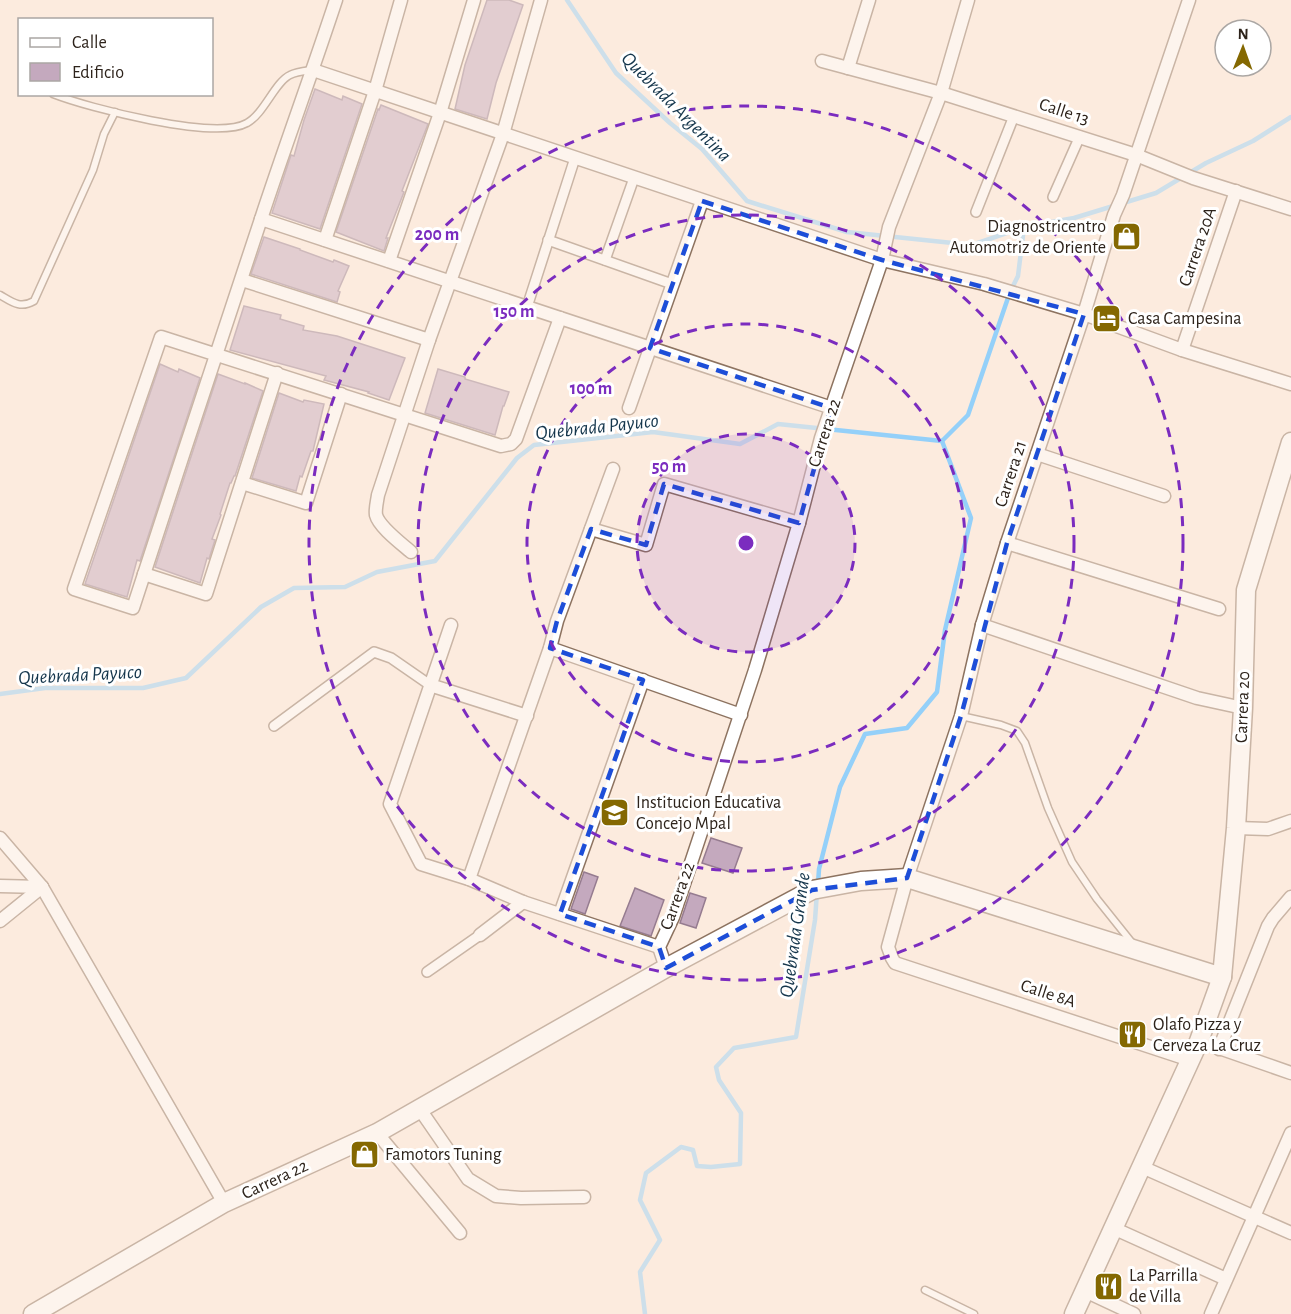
<svg xmlns="http://www.w3.org/2000/svg" width="1291" height="1314" viewBox="0 0 1291 1314" font-family="'Alegreya Sans',sans-serif">
  <rect width="100%" height="100%" fill="#fcebde"/>
  <g fill="none" stroke-linecap="round" stroke-linejoin="round">
    <g stroke="#94d0f9" stroke-width="4.5">
      <polyline points="567,0 616,73 670,123 702,149 747,201 847,232 972,245 1024,227 1074,218 1156,193 1206,163 1253,141 1291,117"/>
      <polyline points="942,441 968,415 1010,292 1018,276 1024,227"/>
      <polyline points="0,694 45,688 143,688 186,678 261,607 294,588 345,587 377,572 435,561 517,458 534,445 653,432 740,444 778,424 942,441"/>
      <polyline points="818,884 819,869 840,787 865,734 907,728 937,692 945,630 971,518 942,441"/>
      <polyline points="645,1314 640,1272 660,1240 640,1200 646,1173 681,1147 693,1150 697,1166 711,1167 740,1164 741,1113 719,1080 716,1067 734,1048 796,1037 815,920 817,892"/>
    </g>
  </g>
  <g fill="#c4a9be" stroke="#967c90" stroke-width="1.5">
    <polygon points="487,0 509,0 523,5 496,83 487,119 455,109 465,65"/>
    <polygon points="315,89 342,100 343,96 362,104 320,229 272,213 291,155 294,156 304,120"/>
    <polygon points="381,105 428,124 402,191 404,192 386,238 388,238 384,251 336,232 378,109 379,110"/>
    <polygon points="264,237 300,249 300,250 333,262 334,260 349,266 338,291 340,292 337,302 251,274"/>
    <polygon points="244,306 281,315 280,319 304,326 303,330 337,336 405,358 389,400 368,393 369,392 324,380 326,376 230,350"/>
    <polygon points="160,364 178,372 179,369 200,378 140,561 137,560 127,597 85,584"/>
    <polygon points="438,369 465,377 465,379 509,392 504,406 503,406 495,435 425,413"/>
    <polygon points="218,374 245,384 245,383 263,391 235,476 234,476 231,483 230,483 220,514 221,515 212,539 215,540 209,559 207,558 200,583 155,567"/>
    <polygon points="279,393 303,402 304,400 324,404 313,451 311,451 302,477 300,476 296,491 252,478"/>
    <polygon points="711,838 742,848 733,873 702,863"/>
    <polygon points="584,872 598,877 585,914 571,909"/>
    <polygon points="635,888 664,900 651,936 620,926"/>
    <polygon points="690,893 706,898 696,928 680,923"/>
  </g>
  <g fill="none" stroke-linecap="round" stroke-linejoin="round">
    <defs>
      <g id="service">
        <path d="M 53,94 C 89,108 215,141 247,123 C 264,114 275,82 290,75 C 296,72 305,71 312,70"/>
        <path d="M 0,295 C 12,302 20,309 34,301 L 93,170 L 104,134 L 115,112"/>
        <polyline points="961,716 1001,725 1017,731 1025,743 1048,808 1072,862 1097,899 1133,944"/>
        <polyline points="925,1290 974,1314"/>
      </g>
      <g id="pedestrian">
        <polyline points="1053,197 1080,136"/>
        <polyline points="976,212 1014,116"/>
        <polyline points="548,240 672,284"/>
        <polyline points="605,260 634,178"/>
        <polyline points="527,307 575,158"/>
        <polyline points="274,726 374,652 391,658 430,685"/>
        <polyline points="427,972 480,935"/>
      </g>
      <g id="minor">
        <path d="M 336,0 C 312,73 285,146 261,219 C 218,349 175,478 133,608 L 74,589 L 161,337 L 501,446 L 511,444 L 516,439 L 560,318"/>
        <polyline points="1189,0 1123,195 1114,215 1084,314 1007,543 982,625 961,716 907,878 888,947 892,958 895,963 1190,1060"/>
        <polyline points="822,61 941,93 1136,155 1193,178 1291,209"/>
        <polyline points="848,68 869,0"/>
        <polyline points="313,70 882,260 984,284 1084,314 1182,350 1291,384"/>
        <polyline points="261,219 832,408"/>
        <polyline points="325,240 375,91 401,0"/>
        <polyline points="389,261 440,113 474,0"/>
        <polyline points="242,280 429,340"/>
        <polyline points="1182,350 1236,191"/>
        <polyline points="629,408 702,201"/>
        <polyline points="1037,454 1164,496"/>
        <polyline points="242,483 306,503 341,394"/>
        <polyline points="591,529 646,545 664,484 799,523"/>
        <polyline points="1007,543 1219,609"/>
        <path d="M 411,552 C 402,544 379,527 376,515 C 375,509 377,502 378,495 L 429,340 L 503,134 L 541,0"/>
        <polyline points="144,574 206,594 277,373"/>
        <polyline points="451,625 390,804 421,864 469,879 523,902 659,947"/>
        <polyline points="982,625 1197,698 1243,708"/>
        <polyline points="550,648 741,715"/>
        <polyline points="430,685 527,716"/>
        <polyline points="1236,828 1268,829 1291,821"/>
        <polyline points="0,838 42,887 224,1203"/>
        <polyline points="469,879 550,648 557,621 613,469"/>
        <polyline points="0,886 42,887"/>
        <polyline points="560,914 643,680"/>
        <polyline points="0,921 42,887"/>
        <polyline points="480,935 523,902"/>
        <polyline points="666,968 659,947 673,917 755,670 799,523 821,438 882,260 889,227 941,93 968,0"/>
        <polyline points="1199,1041 1291,1073"/>
        <polyline points="1219,1049 1268,926 1273,918 1291,897"/>
        <polyline points="419,1108 468,1179 496,1196 521,1198 584,1197"/>
        <polyline points="377,1133 460,1233"/>
        <polyline points="1142,1167 1291,1233"/>
        <polyline points="1113,1228 1226,1279"/>
        <polyline points="1085,1291 1134,1314"/>
        <polyline points="1211,1314 1291,1133"/>
      </g>
      <g id="secondary">
        <polyline points="33,1314 224,1203 377,1133 666,968 812,890 861,881 907,878 1222,977"/>
        <polyline points="1074,1314 1199,1041 1222,977 1236,828 1243,708 1246,590 1291,442"/>
      </g>
    </defs>
    <use href="#service" stroke="#8d7360" stroke-width="9"/>
    <use href="#pedestrian" stroke="#8d7360" stroke-width="12"/>
    <use href="#minor" stroke="#8d7360" stroke-width="15"/>
    <use href="#secondary" stroke="#8d7360" stroke-width="21"/>
    <use href="#service" stroke="#fff" stroke-width="6"/>
    <use href="#pedestrian" stroke="#fff" stroke-width="9"/>
    <use href="#minor" stroke="#fff" stroke-width="12"/>
    <use href="#secondary" stroke="#fff" stroke-width="18"/>
  </g>
  <path d="M0 0H1291V1314H0ZM 702,201 L 882,260 L 1084,314 L 1007,543 L 961,716 L 907,878 L 812,890 L 666,968 L 659,947 L 560,914 L 643,680 L 550,648 L 557,621 L 591,529 L 646,545 L 664,484 L 799,523 L 831,408 L 650,348 Z" fill="#fcebde" fill-opacity=".55" fill-rule="evenodd"/>
  <path fill="none" stroke="#1d4ed8" stroke-width="4.5" stroke-dasharray="12 8" stroke-linejoin="round" d="M 702,201 L 882,260 L 1084,314 L 1007,543 L 961,716 L 907,878 L 812,890 L 666,968 L 659,947 L 560,914 L 643,680 L 550,648 L 557,621 L 591,529 L 646,545 L 664,484 L 799,523 L 831,408 L 650,348 Z"/>
  <circle cx="746" cy="543" r="109" fill="#7b2cbf" fill-opacity=".12"/>
  <g fill="none" stroke="#7b2cbf" stroke-width="3" stroke-dasharray="10 8">
    <circle cx="746" cy="543" r="109"/>
    <circle cx="746" cy="543" r="219"/>
    <circle cx="746" cy="543" r="328"/>
    <circle cx="746" cy="543" r="437"/>
  </g>
  <defs>
    <symbol id="shop-square" viewBox="-11 -11 22 22"><rect x="-9" y="-9" width="18" height="18" rx="4" fill="#846801" stroke="#fff"/><path d="M-5-2.5h2.3a2.7 3.5 0 0 1 5.4 0H5L5.5 6h-11ZM-1.5-2.5h3a1.5 2.3 0 0 0-3 0Z" fill="#fff"/></symbol>
    <symbol id="hotel-square" viewBox="-11 -11 22 22"><rect x="-9" y="-9" width="18" height="18" rx="4" fill="#846801" stroke="#fff"/><path d="M-6-4.5h1.5V1H6V5H4.5V3h-9V5H-6ZM-4 0a1.8 1.8 0 1 1 3.6 0ZM.5 0V-2.5h3Q6-2.5 6 0Z" fill="#fff"/></symbol>
    <symbol id="school-square" viewBox="-11 -11 22 22"><rect x="-9" y="-9" width="18" height="18" rx="4" fill="#846801" stroke="#fff"/><path d="M0-5L7-2L0 1L-7-2ZM-4 1L0 2.5L4 1V4Q0 6-4 4Z" fill="#fff"/></symbol>
    <symbol id="restaurant-square" viewBox="-11 -11 22 22"><rect x="-9" y="-9" width="18" height="18" rx="4" fill="#846801" stroke="#fff"/><path d="M-5-6h1v4h1v-4h1v4h1v-4h1v5L-1.5 .5V6h-2V.5L-5-1ZM5-6V6H3V1.5H1.5Q1.5-4 5-6Z" fill="#fff"/></symbol>
  </defs>
  <g fill-rule="evenodd">
    <use href="#shop-square" x="1110" y="220" width="33" height="33"/>
    <use href="#hotel-square" x="1090" y="302" width="33" height="33"/>
    <use href="#school-square" x="598" y="796" width="33" height="33"/>
    <use href="#restaurant-square" x="1116" y="1018" width="33" height="33"/>
    <use href="#shop-square" x="348" y="1138" width="33" height="33"/>
    <use href="#restaurant-square" x="1092" y="1270" width="33" height="33"/>
  </g>
  <g text-anchor="middle" dominant-baseline="central" stroke-width="6" stroke-linejoin="round" paint-order="stroke">
    <g font-size="18" fill="#2d231b" stroke="#fff">
      <text transform="translate(1064 112) rotate(18)">Calle 13</text>
      <text transform="translate(1198 247) rotate(-71)">Carrera 20A</text>
      <text transform="translate(825 433) rotate(-72)">Carrera 22</text>
      <text transform="translate(1011 474) rotate(-72)">Carrera 21</text>
      <text transform="translate(1243 707) rotate(-88)">Carrera 20</text>
      <text transform="translate(678 896) rotate(-70)">Carrera 22</text>
      <text transform="translate(1048 994) rotate(18)">Calle 8A</text>
      <text transform="translate(275 1180) rotate(-25)">Carrera 22</text>
    </g>
    <g font-size="18" fill="#2d231b" stroke="#fff" text-anchor="start">
      <text x="1106" y="227" text-anchor="end">Diagnostricentro<tspan x="1106" dy="21">Automotriz de Oriente</tspan></text>
      <text x="1128" y="319">Casa Campesina</text>
      <text x="636" y="803">Institucion Educativa<tspan x="636" dy="21">Concejo Mpal</tspan></text>
      <text x="1153" y="1025">Olafo Pizza y<tspan x="1153" dy="21">Cerveza La Cruz</tspan></text>
      <text x="385" y="1155">Famotors Tuning</text>
      <text x="1129" y="1276">La Parrilla<tspan x="1129" dy="21">de Villa</tspan></text>
    </g>
    <g font-size="20" font-style="italic" fill="#15364c" stroke="#fff">
      <text transform="translate(676 107) rotate(45)">Quebrada Argentina</text>
      <text transform="translate(597 427) rotate(-6)">Quebrada Payuco</text>
      <text transform="translate(80 675) rotate(-3)">Quebrada Payuco</text>
      <text transform="translate(795 935) rotate(-82)">Quebrada Grande</text>
    </g>
  </g>
  <circle cx="746" cy="543" r="9" fill="#7b2cbf" stroke="#fff" stroke-width="3"/>
  <g font-size="18" text-anchor="middle" font-weight="bold" fill="#7b2cbf" stroke="#fff" stroke-width="6" stroke-linejoin="round" paint-order="stroke">
    <text x="437" y="240">200 m</text>
    <text x="514" y="317">150 m</text>
    <text x="591" y="394">100 m</text>
    <text x="669" y="472">50 m</text>
  </g>
  <rect x="18" y="18" width="195" height="78" fill="#ffffff" stroke="#aba7a4" stroke-width="1.5"/>
  <rect x="30" y="38" width="30" height="9" fill="#ffffff" stroke="#aba7a4" stroke-width="1.5"/>
  <text x="72" y="48" font-size="18" fill="#2d231b">Calle</text>
  <rect x="30" y="63" width="30" height="18" fill="#c4a9be" stroke="#aba7a4" stroke-width="1.5"/>
  <text x="72" y="78" font-size="18" fill="#2d231b">Edificio</text>
  <g transform="translate(1243 48) rotate(1)"><circle r="28" fill="#ffffff" stroke="#aba7a4" stroke-width="1.5"/>
  <path d="M0-4.5L10 22L0 15L-10 22Z" fill="#846801"/>
  <text y="-9" font-size="16" font-weight="bold" text-anchor="middle" fill="#2d231b">N</text>
  </g>
</svg>
